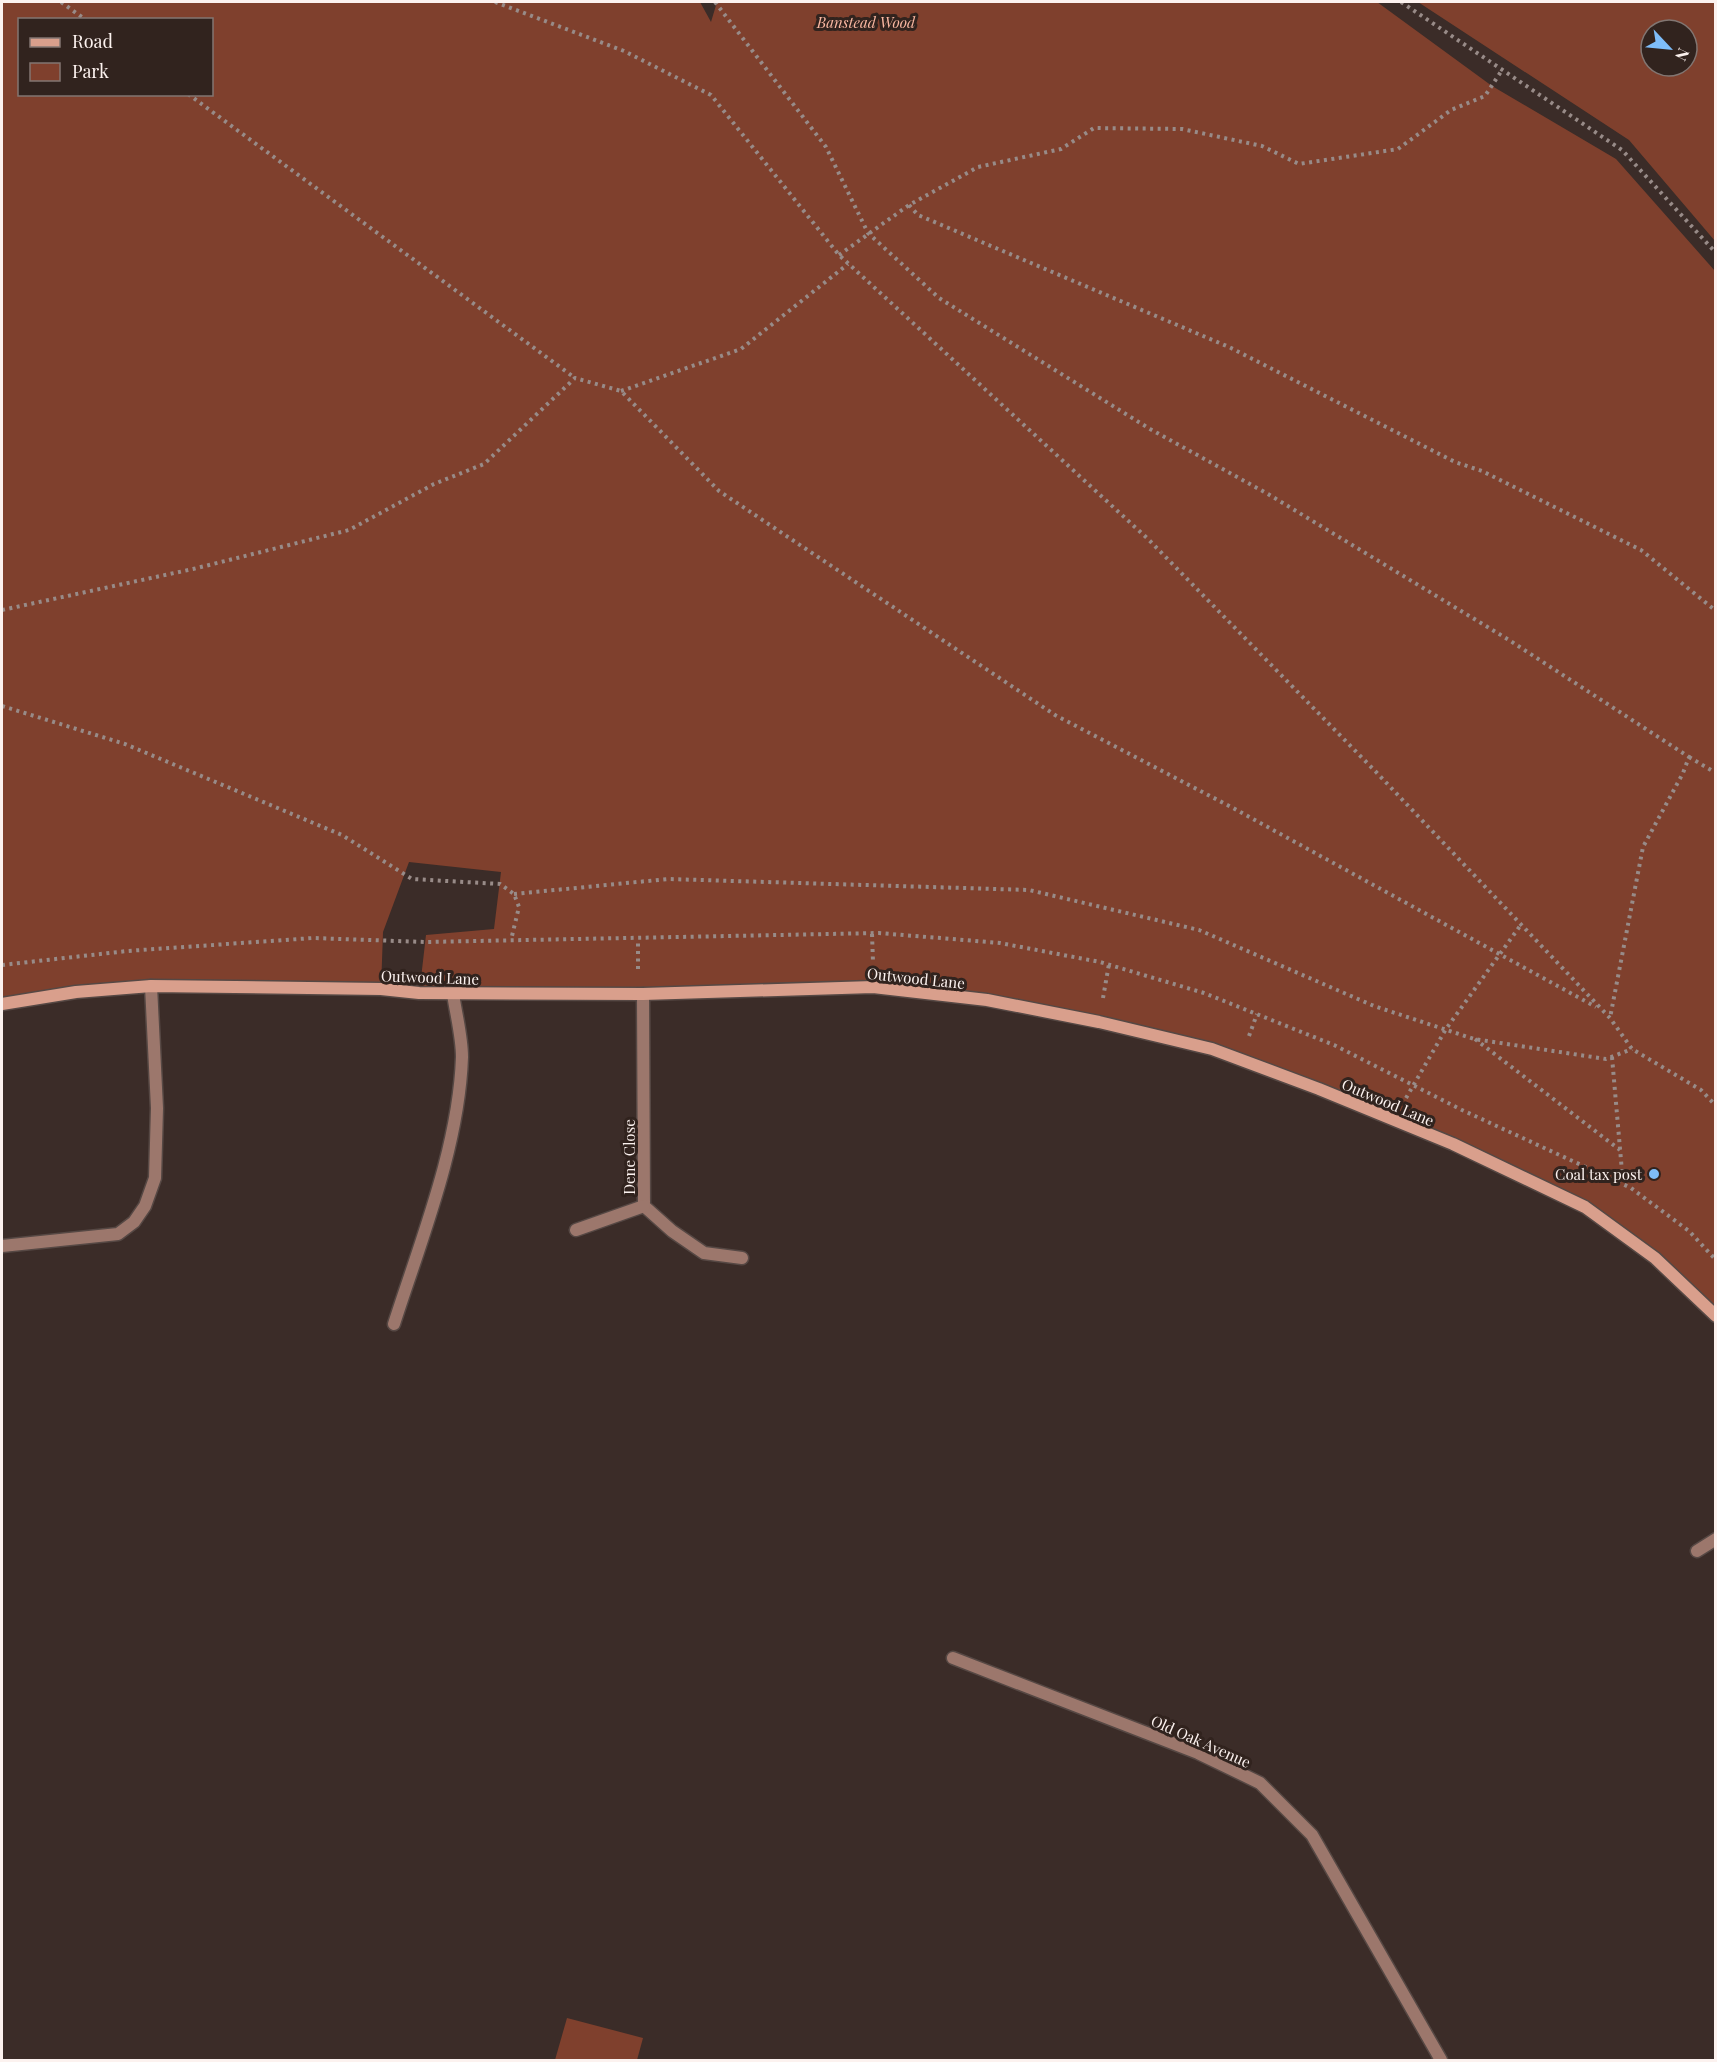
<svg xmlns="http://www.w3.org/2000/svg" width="1717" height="2062" viewBox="0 0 1717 2062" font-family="'Playfair Display',serif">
  <rect width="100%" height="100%" fill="#3b2c28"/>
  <g fill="#7f402d" fill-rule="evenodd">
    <path d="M 2,2 L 700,2 L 711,22 L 717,2 L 1377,2 L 1492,86 L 1616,159 L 1715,271 L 1715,1316 L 1585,1207 L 1453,1144 L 1212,1049 L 1099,1022 L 873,987 L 643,994 L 420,987 L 426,935 L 494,929 L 501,872 L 409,862 L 383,932 L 381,989 L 151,986 L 2,1004 ZM 20,20 L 212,20 L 212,94 L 20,94 Z"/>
    <path d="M 1418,2 L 1715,2 L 1715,241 L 1629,140 ZM 1651,30 L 1687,30 L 1687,66 L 1651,66 Z"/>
    <polygon points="567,2018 643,2038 637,2060 555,2060"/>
  </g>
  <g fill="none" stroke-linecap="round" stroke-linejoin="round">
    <defs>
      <path id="lane" d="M 394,1324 C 421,1240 459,1146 462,1057 C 462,1037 456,1014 453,994"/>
      <g id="street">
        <polyline points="643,994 644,1206 672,1231 704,1253 742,1258"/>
        <polyline points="576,1230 644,1206"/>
        <polyline points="2,1246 118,1234 134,1222 145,1206 155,1178 157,1108 151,986"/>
        <polyline points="1697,1551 1716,1539"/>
        <polyline points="953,1658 1198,1753 1260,1783 1312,1835 1441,2060"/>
      </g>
      <polyline id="secondary" points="2,1004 76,992 151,986 381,989 419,993 643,994 873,987 987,1000 1099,1022 1212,1049 1319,1089 1453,1144 1585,1207 1655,1258 1716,1316"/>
    </defs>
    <use href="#lane" stroke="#564844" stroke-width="15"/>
    <use href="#street" stroke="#564844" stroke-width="15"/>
    <use href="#secondary" stroke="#564844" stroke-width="15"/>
    <g stroke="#988b88" stroke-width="4" stroke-dasharray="3 4.5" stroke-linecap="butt">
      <polyline points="61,2 86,20"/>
      <polyline points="495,2 624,51 711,95 839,255 1148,539 1377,773 1610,1018 1632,1049 1701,1090 1716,1106"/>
      <polyline points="715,2 826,147 868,233 939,298 1150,429 1268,494 1509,640 1689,757 1683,773 1643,847 1610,1018"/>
      <polyline points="1401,2 1622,150 1716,253"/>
      <polyline points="188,94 575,378"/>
      <polyline points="909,205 918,215 1229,347 1455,462 1482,471 1641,550 1716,611"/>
      <polyline points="839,255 909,205 978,167 1061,149 1094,128 1182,129 1262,146 1299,164 1398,149 1451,110 1485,96 1502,70"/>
      <polyline points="621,391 741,349 848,264"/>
      <polyline points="2,610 193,569 349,530 434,484 484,464 575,378 621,391 719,491 1055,715 1233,808 1596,1007"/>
      <polyline points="2,706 125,744 342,835 412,879 500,884 514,894 519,907 511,940"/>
      <polyline points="1689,757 1716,773"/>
      <polyline points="514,894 668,879 1029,890 1199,930 1374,1006 1474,1039 1606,1059 1632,1049"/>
      <polyline points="872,934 873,962"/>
      <polyline points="2,965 127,951 313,938 425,942 879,933 1000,943 1100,962 1204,993 1334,1045 1462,1110 1631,1188 1689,1231 1716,1260"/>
      <polyline points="638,969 638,939"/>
      <polyline points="1103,998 1109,964"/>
      <polyline points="1249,1036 1257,1014"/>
      <polyline points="1475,1039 1620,1150"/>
      <polyline points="1612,1057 1623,1183"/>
      <polyline points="1406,1098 1446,1029 1520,926"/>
    </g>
    <use href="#lane" stroke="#9c776c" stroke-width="12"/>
    <use href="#street" stroke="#9c776c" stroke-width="12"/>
    <use href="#secondary" stroke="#d99f8c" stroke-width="12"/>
  </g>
  <circle fill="#7ebdf9" stroke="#31231e" stroke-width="2" cx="1654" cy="1174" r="6"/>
  <g text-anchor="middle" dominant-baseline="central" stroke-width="6" stroke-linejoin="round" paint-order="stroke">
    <g font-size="15" font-style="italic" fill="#fbb8a2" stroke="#31231e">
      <text x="866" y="22">Banstead Wood</text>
    </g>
    <g font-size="15" fill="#fcf2ef" stroke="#31231e">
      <text transform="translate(430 977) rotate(2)">Outwood Lane</text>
      <text transform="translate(916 978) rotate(6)">Outwood Lane</text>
      <text transform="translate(1388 1102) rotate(23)">Outwood Lane</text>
      <text transform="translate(629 1157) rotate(-90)">Dene Close</text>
      <text transform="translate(1201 1741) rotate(24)">Old Oak Avenue</text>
    </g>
    <g font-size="15" fill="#fcf2ef" stroke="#31231e" text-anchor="end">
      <text x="1642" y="1174">Coal tax post</text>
    </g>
  </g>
  <rect width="1717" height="2062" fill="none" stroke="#fcf2ef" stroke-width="6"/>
  <rect x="18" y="18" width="195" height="78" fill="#31231e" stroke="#827672" stroke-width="1.5"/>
  <rect x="30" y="38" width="30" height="9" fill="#d99f8c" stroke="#827672" stroke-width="1.5"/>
  <text x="72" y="48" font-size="18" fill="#fcf2ef">Road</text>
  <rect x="30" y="63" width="30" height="18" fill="#7f402d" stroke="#827672" stroke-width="1.5"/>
  <text x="72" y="78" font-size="18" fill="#fcf2ef">Park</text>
  <g transform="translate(1669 48) rotate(116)"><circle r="28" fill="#31231e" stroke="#827672" stroke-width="1.5"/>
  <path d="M0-4.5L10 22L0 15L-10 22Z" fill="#7ebdf9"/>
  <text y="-9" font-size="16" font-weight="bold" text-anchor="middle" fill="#fcf2ef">N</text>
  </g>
</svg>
